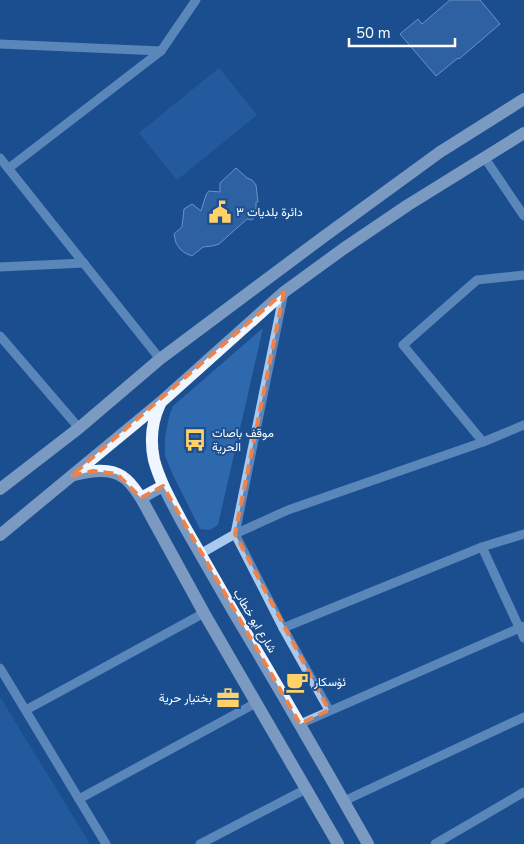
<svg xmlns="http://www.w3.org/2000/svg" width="524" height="844" viewBox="0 0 524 844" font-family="'Nunito Sans',Vazirmatn,sans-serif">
  <rect width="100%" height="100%" fill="#1b4f8f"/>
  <g fill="#2e69ad">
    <polygon points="219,68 257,115 177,180 139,133"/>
    <polygon points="263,328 218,525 210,530 200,529 173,475 165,456 165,437 169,417 173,406"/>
    <polygon points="0,697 90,844 0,844"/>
  </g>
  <g fill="#4478b7" stroke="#cfe3fa">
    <polygon points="450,0 480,0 500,24 459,59 458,58 436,76 400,34 418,19 422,24"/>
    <polygon points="236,168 247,178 252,180 256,185 258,202 256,202 256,215 252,220 247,219 219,244 212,246 203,247 192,256 185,253 180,249 176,243 174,234 182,227 184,209 192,204 201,211 206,195 209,191 220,192 220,183"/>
  </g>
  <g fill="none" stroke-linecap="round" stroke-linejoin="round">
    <g stroke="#a9c9ee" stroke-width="9">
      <polyline points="0,44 161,51"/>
      <polyline points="484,157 524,216"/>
      <polyline points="0,158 160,359"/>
      <polyline points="9,168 161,51 196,0"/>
      <polyline points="0,267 84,263"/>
      <polyline points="524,275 477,280 403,345 483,442 524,425"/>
      <polyline points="284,292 235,534 283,628 329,710"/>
      <polyline points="0,336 79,428"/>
      <polyline points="482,547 524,638"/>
      <polyline points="200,554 235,534 288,510 483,442"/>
      <polyline points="283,628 482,547 524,534"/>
      <polyline points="0,668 106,844"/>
      <polyline points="26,710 204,613"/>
      <polyline points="300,724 524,626"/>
      <polyline points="79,799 256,703"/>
      <polyline points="344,801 524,717"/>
      <polyline points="200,844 306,789"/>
      <polyline points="435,844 524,792"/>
    </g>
    <g stroke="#f0f6ff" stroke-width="12">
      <path d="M 160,404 C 152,421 150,441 154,460 C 160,482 171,501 182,522 C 199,552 216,581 233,611 C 279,688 324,766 368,844"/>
      <path d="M 74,475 C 89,471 109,467 123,477 C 131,482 136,491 141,498 L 204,613 L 338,844"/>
      <polyline points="0,489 79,428 160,359 322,238 440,152 524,99"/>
      <polyline points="141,498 163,486"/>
      <polyline points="0,535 161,402 284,292 343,249 408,205 524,133"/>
    </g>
  </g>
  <path d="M0 0H524V844H0ZM 284,292 L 235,534 L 329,710 L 300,724 L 163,486 L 141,498 L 117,474 L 93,471 L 71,476 Z" fill="#1b4f8f" fill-opacity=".55" fill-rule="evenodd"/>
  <path fill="none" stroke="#ee8249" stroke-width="4" stroke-dasharray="10 6" stroke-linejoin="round" d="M 284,292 L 235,534 L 329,710 L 300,724 L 163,486 L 141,498 L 117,474 L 93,471 L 71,476 Z"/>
  <defs>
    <symbol id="civic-bare" viewBox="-9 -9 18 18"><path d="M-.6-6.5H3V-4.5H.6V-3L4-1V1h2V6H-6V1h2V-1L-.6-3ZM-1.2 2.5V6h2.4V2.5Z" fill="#ffd166" stroke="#1b4f8f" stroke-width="2.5" paint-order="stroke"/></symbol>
    <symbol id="bus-bare" viewBox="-9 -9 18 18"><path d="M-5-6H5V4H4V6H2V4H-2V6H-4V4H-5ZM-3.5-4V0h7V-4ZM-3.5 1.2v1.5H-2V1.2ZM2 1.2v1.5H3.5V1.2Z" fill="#ffd166" stroke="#1b4f8f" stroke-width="2.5" paint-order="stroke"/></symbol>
    <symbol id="cafe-bare" viewBox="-9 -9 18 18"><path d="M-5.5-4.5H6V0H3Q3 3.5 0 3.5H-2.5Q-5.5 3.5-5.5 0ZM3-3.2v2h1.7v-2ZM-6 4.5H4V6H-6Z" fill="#ffd166" stroke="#1b4f8f" stroke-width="2.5" paint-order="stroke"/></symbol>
    <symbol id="office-bare" viewBox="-9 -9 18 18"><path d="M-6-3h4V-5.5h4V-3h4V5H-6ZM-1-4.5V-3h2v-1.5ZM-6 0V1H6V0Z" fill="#ffd166" stroke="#1b4f8f" stroke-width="2.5" paint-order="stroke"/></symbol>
  </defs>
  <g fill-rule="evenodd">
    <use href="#civic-bare" x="204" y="196" width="32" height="32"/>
    <use href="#bus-bare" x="179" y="424" width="32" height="32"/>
    <use href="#cafe-bare" x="281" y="666" width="32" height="32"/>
    <use href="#office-bare" x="212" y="682" width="32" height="32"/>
  </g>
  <g text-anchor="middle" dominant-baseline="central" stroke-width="4" stroke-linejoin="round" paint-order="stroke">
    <g font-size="12" fill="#fff" stroke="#1b4f8f" text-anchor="start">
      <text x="236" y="212">دائرة بلديات ٣</text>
      <text x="212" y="433">موقف باصات<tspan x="212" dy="14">الحریة</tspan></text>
      <text x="314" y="682">ئۆسکار</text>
      <text x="212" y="698" text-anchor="end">بختيار حرية</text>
    </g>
    <g font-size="12" fill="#fff" stroke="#1b4f8f">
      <text transform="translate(255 621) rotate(59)">شارع ابو خطاب</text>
    </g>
  </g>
  <path d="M349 38v8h106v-8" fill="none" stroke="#ffffff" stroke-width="2.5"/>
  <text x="356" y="38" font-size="15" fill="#ffffff" stroke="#1b4f8f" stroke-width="4" paint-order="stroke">50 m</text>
</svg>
